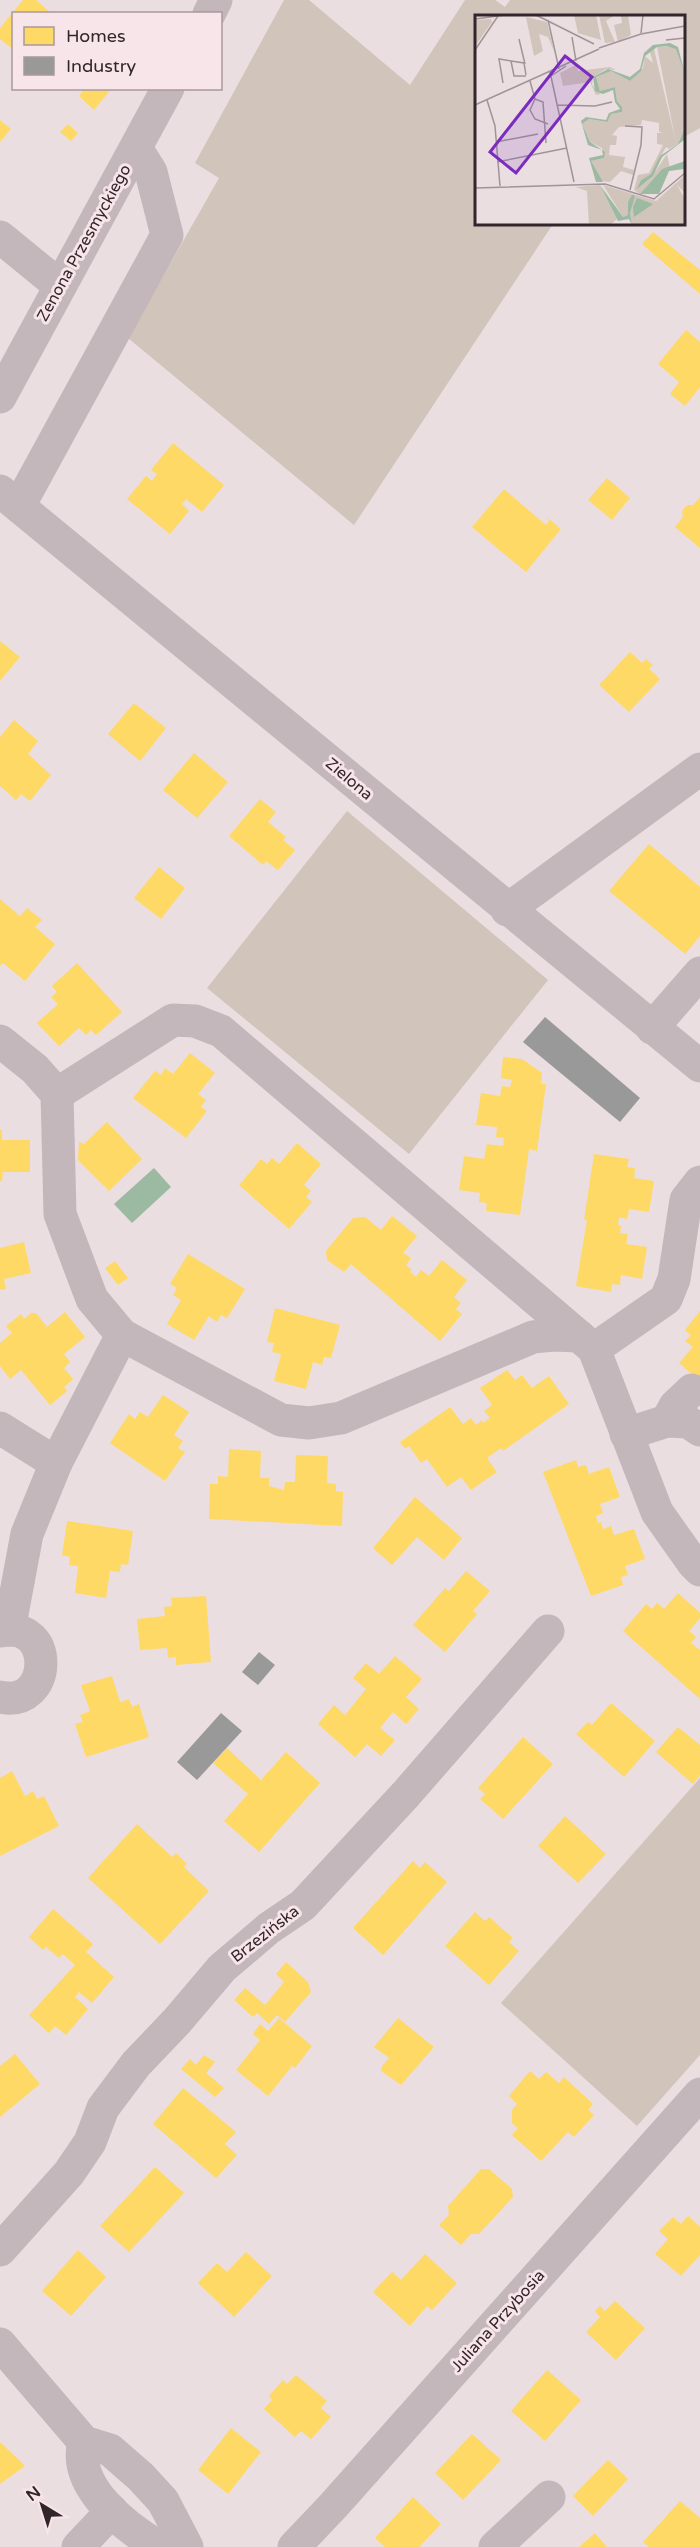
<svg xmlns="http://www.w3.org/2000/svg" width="700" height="2547" viewBox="0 0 700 2547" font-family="'Varela Round',sans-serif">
  <rect width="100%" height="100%" fill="#eadee1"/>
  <g fill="#d1c4ba">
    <polygon points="284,0 309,0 410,85 465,0 495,0 505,7 510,0 700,0 700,128 684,137 684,16 476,16 476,224 553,224 354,525 128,338 219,178 195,163"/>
    <polygon points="347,811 548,980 409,1154 207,988"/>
    <polygon points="700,1778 700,2055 637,2126 501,2003"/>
  </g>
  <polygon fill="#9cb9a2" points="154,1168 171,1187 132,1223 114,1204"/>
  <g fill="#ffd966">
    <polygon points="23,0 36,0 52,14 14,14 14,50 0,39 0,28"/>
    <polygon points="85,88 112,88 94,110 79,96"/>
    <polygon points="0,120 11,129 0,142"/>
    <polygon points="68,124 78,133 71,141 60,132"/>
    <polygon points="653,232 700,270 700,294 642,244"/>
    <polygon points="686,330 700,342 700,387 685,406 670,394 679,382 658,364"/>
    <polygon points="173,443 224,485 202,512 186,499 182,504 189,511 170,534 127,499 146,476 152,481 157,474 151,470"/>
    <polygon points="607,478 630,498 612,520 588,500"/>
    <polygon points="504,489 546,525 549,521 548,518 561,529 526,572 472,527"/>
    <polygon points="700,497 700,548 675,527 683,517 682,511 687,505 693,505"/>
    <polygon points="0,641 20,657 0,681"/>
    <polygon points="630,652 642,663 646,659 653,665 649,669 660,679 629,712 599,685"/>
    <polygon points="134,703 166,728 140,761 108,734"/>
    <polygon points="14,720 38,741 28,754 51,775 30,801 21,794 16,800 0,786 0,737"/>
    <polygon points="194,753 228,782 197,818 163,790"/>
    <polygon points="260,799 276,812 268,822 286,837 283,840 295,850 278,870 266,861 263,865 229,836"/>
    <polygon points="649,844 700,887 700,936 685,954 609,891"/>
    <polygon points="159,867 185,888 161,919 134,898"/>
    <polygon points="0,899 20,916 27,908 42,920 35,927 55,944 25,981 3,963 0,966"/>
    <polygon points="77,963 122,1012 96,1035 91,1030 86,1035 79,1028 59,1046 37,1023 58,1004 51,997 57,992 52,986"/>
    <polygon points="190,1053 215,1073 198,1094 206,1100 201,1107 207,1111 186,1138 133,1098 155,1071 161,1075 165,1068 173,1074"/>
    <polygon points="503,1057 522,1059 542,1073 541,1084 546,1084 537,1151 529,1149 520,1215 486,1211 487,1203 479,1202 480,1193 459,1190 464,1156 484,1159 487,1144 503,1146 504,1138 496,1137 497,1127 476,1125 481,1093 500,1096 502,1086 510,1087 512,1080 501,1078"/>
    <polygon points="107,1122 142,1159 109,1191 78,1160 79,1142 84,1144"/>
    <polygon points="0,1130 2,1130 2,1140 30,1140 30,1172 3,1172 2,1181 0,1181"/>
    <polygon points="297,1143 321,1164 304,1185 311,1191 306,1197 312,1202 289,1229 239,1185 261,1159 267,1164 272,1158 279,1164"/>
    <polygon points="594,1154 629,1159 627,1167 635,1168 634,1178 654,1181 649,1212 629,1209 627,1219 619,1217 618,1225 621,1226 620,1233 628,1234 626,1244 647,1247 642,1279 621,1275 620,1285 612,1284 611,1292 576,1286 587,1220 584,1220"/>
    <polygon points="392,1216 417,1236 403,1253 411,1258 406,1265 412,1270 410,1272 416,1277 421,1270 429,1276 442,1260 467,1280 454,1297 461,1303 456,1309 462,1314 440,1341 351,1264 344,1272 327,1260 326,1251 353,1218 365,1217 381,1230"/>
    <polygon points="24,1242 31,1273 4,1279 6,1289 0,1290 0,1248"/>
    <polygon points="188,1254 245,1289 227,1318 221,1315 217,1322 209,1316 194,1340 167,1324 181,1300 173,1295 177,1288 170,1284"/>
    <polygon points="115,1261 128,1278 118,1285 105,1268"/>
    <polygon points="275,1308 340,1325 331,1358 324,1357 322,1365 313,1362 306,1389 274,1381 281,1354 272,1352 274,1343 267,1342"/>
    <polygon points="700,1311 700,1381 679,1363 693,1347 685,1341 691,1335 685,1330"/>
    <polygon points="65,1312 85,1337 64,1354 70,1362 64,1368 73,1379 64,1387 67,1391 50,1405 21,1370 10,1379 0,1366 0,1343 12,1333 6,1326 21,1314 24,1319 31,1313 36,1313 47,1327"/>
    <polygon points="507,1370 515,1380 522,1375 532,1388 549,1376 569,1404 503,1451 501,1448 487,1458 497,1472 471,1490 461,1477 447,1487 427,1459 421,1463 409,1446 405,1449 400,1442 450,1407 463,1424 471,1418 476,1425 482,1420 483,1423 490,1418 484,1411 492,1405 480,1388"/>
    <polygon points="163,1395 189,1412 174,1435 183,1441 178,1448 185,1452 165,1481 110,1443 129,1414 135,1419 140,1412 148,1417"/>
    <polygon points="229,1449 261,1451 260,1478 269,1478 269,1486 284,1490 285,1482 295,1482 296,1455 328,1456 327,1483 336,1484 336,1491 343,1492 342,1526 209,1519 210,1484 218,1484 218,1476 228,1477"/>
    <polygon points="576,1460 578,1467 586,1465 589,1474 609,1467 620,1497 600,1504 603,1513 596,1516 598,1523 601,1522 603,1529 611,1526 614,1535 634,1529 645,1559 625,1566 628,1575 621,1577 623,1585 591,1596 543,1472"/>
    <polygon points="415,1497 462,1538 444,1560 417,1537 392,1565 373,1548"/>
    <polygon points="67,1521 133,1531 128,1565 121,1564 120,1572 110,1571 106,1598 75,1593 78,1566 69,1565 70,1557 62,1555"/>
    <polygon points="466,1571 490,1591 473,1611 477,1614 445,1652 413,1625 445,1588 449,1591"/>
    <polygon points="678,1593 700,1613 700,1618 689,1631 696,1637 691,1643 700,1650 700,1699 623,1631 646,1604 652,1609 657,1603 664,1609"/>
    <polygon points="206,1596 211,1662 176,1665 176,1657 168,1658 167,1648 140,1650 137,1619 165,1616 164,1607 172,1606 171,1598"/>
    <polygon points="395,1656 422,1679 406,1697 419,1709 406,1724 393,1712 380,1728 395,1740 381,1756 367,1744 355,1757 318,1724 334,1705 345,1715 366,1689 353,1678 366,1663 379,1674"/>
    <polygon points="112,1676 120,1702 129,1699 132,1707 139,1704 149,1737 86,1757 75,1724 83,1722 80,1715 90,1711 81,1685"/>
    <polygon points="611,1703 655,1741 624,1777 576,1734 588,1722 592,1725"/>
    <polygon points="678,1727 700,1745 700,1775 693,1784 656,1752"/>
    <polygon points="523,1737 553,1764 503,1819 480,1799 485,1794 478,1788"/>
    <polygon points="227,1748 261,1780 286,1752 320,1783 259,1852 224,1821 248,1794 213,1763"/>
    <polygon points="12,1771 25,1796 33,1791 37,1799 44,1796 59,1826 0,1856 0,1778"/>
    <polygon points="565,1816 606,1854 578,1883 538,1846"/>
    <polygon points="137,1824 172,1857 176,1853 187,1864 184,1867 209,1891 160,1944 88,1878"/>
    <polygon points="413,1861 420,1868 425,1862 447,1882 383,1955 353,1928"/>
    <polygon points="53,1909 93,1944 86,1952 114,1977 92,2003 79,1992 75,1997 88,2009 66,2035 55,2026 49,2033 29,2015 75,1965 63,1954 59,1958 46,1947 43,1950 29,1937"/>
    <polygon points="475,1912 485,1921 489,1917 513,1938 509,1942 519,1951 489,1985 445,1946"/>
    <polygon points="286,1962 308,1982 311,1992 285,2022 277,2015 269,2024 257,2013 253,2017 234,2000 245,1988 265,2005 284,1982 276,1974"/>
    <polygon points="279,2018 312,2046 295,2068 292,2066 268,2096 236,2070 260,2040 253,2034 260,2024 268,2031"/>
    <polygon points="398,2018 434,2047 401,2085 381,2071 382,2066 389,2058 374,2047"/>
    <polygon points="15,2054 40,2084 0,2117 0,2066"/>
    <polygon points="204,2055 215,2062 206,2073 224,2088 215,2097 181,2069 190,2059 196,2065"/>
    <polygon points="530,2071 539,2079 546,2072 559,2083 564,2077 593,2104 588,2110 594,2115 574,2137 568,2132 541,2161 512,2135 518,2128 512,2123 512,2110 517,2104 509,2096"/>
    <polygon points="183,2088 236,2132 225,2144 237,2155 216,2178 153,2124"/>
    <polygon points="155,2167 184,2193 129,2252 100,2226"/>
    <polygon points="481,2169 489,2169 512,2189 513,2197 479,2234 471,2234 461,2245 439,2225 449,2215 448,2206"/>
    <polygon points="688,2216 700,2227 700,2255 681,2276 655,2254 668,2239 659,2231 673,2217 681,2224"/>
    <polygon points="78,2250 106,2277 71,2316 42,2291"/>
    <polygon points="246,2252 272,2276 234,2317 198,2283 217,2263 227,2272"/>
    <polygon points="425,2254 457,2283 432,2310 427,2306 410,2326 373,2292 392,2272 401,2280"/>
    <polygon points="615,2301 645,2328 616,2360 586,2332 600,2317 595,2311 600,2306 605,2311"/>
    <polygon points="547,2370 581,2400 545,2441 511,2411"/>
    <polygon points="296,2375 327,2401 321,2408 331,2417 311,2439 301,2431 295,2437 264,2409 272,2400 269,2396 283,2380 287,2384"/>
    <polygon points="231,2428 261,2452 228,2494 198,2470"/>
    <polygon points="472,2434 501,2460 463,2500 435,2473"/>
    <polygon points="0,2442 25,2466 0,2484"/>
    <polygon points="608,2460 628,2479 593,2516 573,2496"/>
    <polygon points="413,2497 441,2524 419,2547 385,2547 375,2538"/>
    <polygon points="680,2501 700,2518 700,2547 649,2547 643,2542"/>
    <polygon points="595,2533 607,2547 579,2547"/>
  </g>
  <g fill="#999">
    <polygon points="545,1017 640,1098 620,1122 523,1042"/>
    <polygon points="259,1652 275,1665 258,1685 242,1672"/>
    <polygon points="221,1713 242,1731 197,1780 177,1762"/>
  </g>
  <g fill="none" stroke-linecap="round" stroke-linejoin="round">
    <g stroke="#c3b7bb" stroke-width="33">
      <polyline points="209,14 216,0"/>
      <polyline points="0,237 60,286"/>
      <polyline points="0,397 168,88"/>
      <polyline points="0,491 700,1066"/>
      <polyline points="19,506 167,235 151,172 136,148"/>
      <polyline points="507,910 700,769"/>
      <polyline points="652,1028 700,973"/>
      <polyline points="0,1041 35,1069 57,1094 60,1214 92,1299 122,1335 281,1420 309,1423 341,1418 533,1337 553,1335 579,1336"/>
      <polyline points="57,1094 173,1020 195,1021 221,1031 594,1349 657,1512 693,1563 700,1570"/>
      <polyline points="594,1349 666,1299 674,1279 686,1200 700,1182"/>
      <polyline points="667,1421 675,1406 692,1390"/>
      <polyline points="0,1428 56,1463"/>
      <polyline points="626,1434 667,1421 688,1422 700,1430"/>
      <polyline points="9,1630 27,1534 56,1463 122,1335"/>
      <path d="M 0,1631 C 56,1619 53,1709 0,1697"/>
      <polyline points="0,2250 69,2173 90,2142 103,2108 136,2064 177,2021 222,1968 269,1928 303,1905 406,1794 548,1631"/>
      <polyline points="0,2344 84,2442 110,2450 141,2477 163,2501 187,2547"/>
      <path d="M 84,2442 C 72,2486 125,2527 159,2547"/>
      <polyline points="78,2547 112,2511"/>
      <polyline points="294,2547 333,2506 700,2094"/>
      <polyline points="495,2547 549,2497"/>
    </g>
  </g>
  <g text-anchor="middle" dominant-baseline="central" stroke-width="6" stroke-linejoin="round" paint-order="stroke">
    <g font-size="16" fill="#32262c" stroke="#f7e5e9">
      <text transform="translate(84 243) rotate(-61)">Zenona Przesmyckiego</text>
      <text transform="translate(349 779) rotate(40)">Zielona</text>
      <text transform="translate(265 1934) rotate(-38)">Brzezińska</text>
      <text transform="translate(498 2321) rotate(-48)">Juliana Przybosia</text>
    </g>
  </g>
  <g transform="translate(475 15)">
    <rect width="210" height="210" fill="#eadee1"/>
    <path d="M 99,0 L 121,0 L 126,25 L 103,18 ZM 124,0 L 140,0 L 131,6 L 140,27 L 130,28 ZM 146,0 L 153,0 L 156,20 L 143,27 L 139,10 L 147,8 ZM 51,2 L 72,7 L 79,36 L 73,22 L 64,19 L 68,36 L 59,41 ZM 16,4 L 17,7 L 0,31 L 0,5 ZM 195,31 L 201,33 L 210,59 L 210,113 L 203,129 L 194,134 L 191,132 L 176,159 L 166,165 L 161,175 L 176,163 L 192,139 L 195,153 L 187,154 L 165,179 L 159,175 L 163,160 L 174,158 L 188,130 L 182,129 L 182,118 L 188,118 L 184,117 L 184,108 L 167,105 L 166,110 L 144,112 L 137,120 L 142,121 L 141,130 L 135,130 L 134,140 L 150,142 L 148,152 L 159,155 L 158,160 L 146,156 L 135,167 L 126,166 L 116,146 L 129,143 L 127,133 L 115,127 L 107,109 L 114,104 L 131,107 L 135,99 L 147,97 L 147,92 L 142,86 L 140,72 L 125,76 L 121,62 L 136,56 L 155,66 L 168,53 L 170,41 L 178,48 L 175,37 L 179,34 L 201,128 L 182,32 ZM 102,49 L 103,56 L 135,52 L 141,55 L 131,54 L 118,62 L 117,70 L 126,79 L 121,80 L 115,67 L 88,71 L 85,58 ZM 210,160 L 210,178 L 202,170 L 210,184 L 210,210 L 157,210 L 155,198 L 159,181 L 153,200 L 148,202 L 128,170 L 181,186 ZM 125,170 L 142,204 L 135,210 L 114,210 L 112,176 L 101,172 Z" fill="#d1c4ba"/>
    <path d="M 195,28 L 203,32 L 210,59 L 201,34 L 192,31 L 182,32 L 170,41 L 166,56 L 155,66 L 136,56 L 121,62 L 125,76 L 140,72 L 142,86 L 147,92 L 147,97 L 136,99 L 132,107 L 114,104 L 107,109 L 115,127 L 130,137 L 129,143 L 116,146 L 128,167 L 121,167 L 114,143 L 128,140 L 127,135 L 113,130 L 106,106 L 111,102 L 131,105 L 134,98 L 145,94 L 140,87 L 138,75 L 128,79 L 120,76 L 118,62 L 133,54 L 155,62 L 165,54 L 169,38 L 178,30 ZM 210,113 L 209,125 L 187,142 L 178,161 L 161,175 L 166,165 L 176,159 L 185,141 L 203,129 ZM 210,146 L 209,154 L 194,156 L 184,179 L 165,179 L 187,154 ZM 125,170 L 148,202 L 153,200 L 153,187 L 157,180 L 160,181 L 155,198 L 157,210 L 154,204 L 143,206 ZM 162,183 L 178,189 L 159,202 L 158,192 Z" fill="#9cb9a2"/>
    <path fill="none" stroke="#a09499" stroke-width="1.5" d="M 61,0 L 119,29M 0,4 L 30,0M 73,5 L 84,54M 166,18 L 168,0M 97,22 L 101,46M 44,24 L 50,49M 191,25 L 210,23M 124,33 L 166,19 L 210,11M 0,35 L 23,1M 36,46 L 39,61 L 51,61M 75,57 L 99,167M 76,61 L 91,51M 55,66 L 60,84 L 55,95 L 60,104 L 73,109M 28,68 L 24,44 L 49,48 L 51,60M 60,84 L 68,87 L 71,128M 12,85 L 20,111 L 25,171M 0,90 L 124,34M 82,90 L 120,91 L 137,87M 150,111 L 167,112 L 166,130M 21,127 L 63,119M 22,147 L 92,133M 0,173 L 130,169 L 179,184 L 210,158M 155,175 L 166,130 L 165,134"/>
    <path fill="#7b2cbf" fill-opacity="0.15" stroke="#7b2cbf" stroke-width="3" d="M 90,41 L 117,62 L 41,158 L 15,137 Z"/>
    <rect width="210" height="210" fill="none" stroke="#32262c" stroke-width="3"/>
  </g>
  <rect x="12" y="12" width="210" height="78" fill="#f7e5e9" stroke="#a8999d" stroke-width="1.5"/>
  <rect x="24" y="27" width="30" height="18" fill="#ffd966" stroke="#a8999d" stroke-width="1.5"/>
  <text x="66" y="42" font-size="18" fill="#32262c">Homes</text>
  <rect x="24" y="57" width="30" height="18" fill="#999999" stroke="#a8999d" stroke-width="1.5"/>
  <text x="66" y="72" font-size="18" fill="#32262c">Industry</text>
  <g transform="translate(42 2505) rotate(322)" stroke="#f7e5e9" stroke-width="4.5" paint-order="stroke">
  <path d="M0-4.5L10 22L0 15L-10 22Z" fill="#32262c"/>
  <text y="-9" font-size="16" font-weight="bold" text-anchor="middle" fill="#32262c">N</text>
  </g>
</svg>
